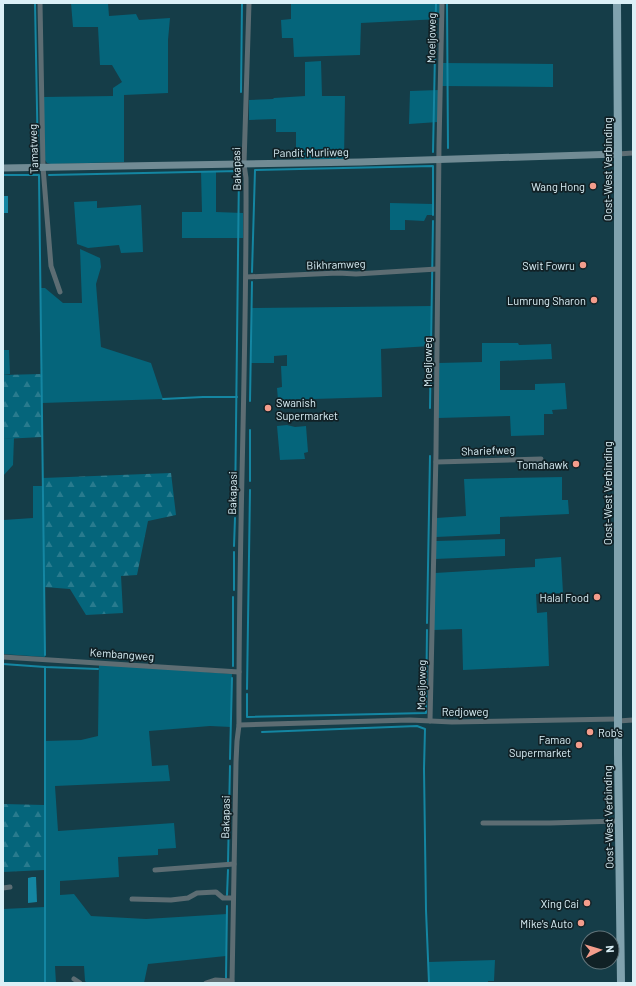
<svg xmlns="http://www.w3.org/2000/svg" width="636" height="986" viewBox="0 0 636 986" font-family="Barlow,sans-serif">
  <defs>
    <pattern id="forest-firs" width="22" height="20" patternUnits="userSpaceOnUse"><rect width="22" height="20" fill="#05657b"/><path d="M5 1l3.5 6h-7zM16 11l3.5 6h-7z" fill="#297b8e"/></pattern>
  </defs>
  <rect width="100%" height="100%" fill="#153d48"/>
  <g fill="#05657b">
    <polygon points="71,3 108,3 109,16 136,14 139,20 170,18 168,40 168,93 124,95 124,162 51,164 47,163 45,160 43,97 113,96 113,88 122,82 112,65 100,65 98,27 73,27"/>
    <polygon points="291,3 440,3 440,19 361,23 360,55 294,57 293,38 282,38 281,20 291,19"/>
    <polygon points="321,61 322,96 345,96 344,159 296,159 296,132 276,132 276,119 249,120 249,100 273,99 274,98 305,96 305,62"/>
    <polygon points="442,63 553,64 553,87 442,86"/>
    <polygon points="439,90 438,122 409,124 410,91"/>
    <polygon points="201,171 216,171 216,212 243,213 243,238 182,238 182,212 202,212"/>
    <polygon points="97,201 97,208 141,205 143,252 121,253 119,245 88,248 77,244 74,202"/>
    <polygon points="390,203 433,204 433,215 427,215 424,221 405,220 405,230 390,230"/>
    <polygon points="80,249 100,258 101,267 96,284 101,347 151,363 163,399 42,403 40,288 45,288 63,303 82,303"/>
    <polygon points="432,306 431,346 381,349 382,397 278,400 277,388 282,387 281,366 287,366 287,355 274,356 274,363 251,363 252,308"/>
    <polygon points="482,343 518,343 519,345 551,344 552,359 500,361 500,390 535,390 535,384 565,383 567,409 552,410 553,414 544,414 544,435 511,436 510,416 438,418 438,363 482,362"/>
    <polygon points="3,350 9,350 10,374 3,375"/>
    <polygon points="287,425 295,427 306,426 308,452 304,453 305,459 280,460 277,426"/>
    <polygon points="14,438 13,465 3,476 3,439"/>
    <polygon points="562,477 562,500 568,500 569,514 500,517 500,534 436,537 436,518 466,516 464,479"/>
    <polygon points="33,486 43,486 45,657 3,654 3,520 33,518"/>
    <polygon points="505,539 505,556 435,559 436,541"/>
    <polygon points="561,557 563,593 536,594 537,613 547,612 549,666 463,670 462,629 433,630 435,573 535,567 535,559"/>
    <polygon points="99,664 232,674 231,727 210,726 149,731 152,766 168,765 170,781 55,786 58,831 174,823 176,848 158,849 158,855 118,857 119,877 60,881 60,895 74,894 91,916 146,919 227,914 226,956 148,964 144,983 87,983 85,981 84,966 55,966 56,983 3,983 3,909 45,907 44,741 81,740 98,736"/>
    <polygon points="495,960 494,981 488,981 488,983 429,983 428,962"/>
  </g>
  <g fill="url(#forest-firs)">
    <polygon points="41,374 42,437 3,439 3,375"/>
    <polygon points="171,473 176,515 148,521 137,575 121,576 123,613 86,615 70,589 44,587 43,478"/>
    <polygon points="3,804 44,805 44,870 3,872"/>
  </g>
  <g fill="#1486a2">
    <rect x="3" y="196" width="5" height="17"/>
    <polygon points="32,877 36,877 37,902 28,903 28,878"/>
  </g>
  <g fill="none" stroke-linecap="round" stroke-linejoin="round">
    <g stroke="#1486a2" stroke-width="2">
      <polyline points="35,3 38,161"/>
      <polyline points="447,3 448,148"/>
      <polyline points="241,92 242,3"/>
      <polyline points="433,152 436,3"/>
      <polyline points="3,175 39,175 45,655"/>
      <polyline points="49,175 239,171 235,511"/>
      <polyline points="252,272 255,170 433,166 433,215"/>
      <polyline points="163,399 203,397 237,397"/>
      <polyline points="250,401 252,282"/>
      <polyline points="430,408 433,221"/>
      <polyline points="250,481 250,430"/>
      <polyline points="234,546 235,518"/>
      <polyline points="234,590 234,552"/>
      <polyline points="427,623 430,456"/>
      <polyline points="3,664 45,667 98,669"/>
      <polyline points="233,666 233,597"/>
      <polyline points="45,667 45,983"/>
      <polyline points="247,689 250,490"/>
      <polyline points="247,694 247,717 426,713 427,630"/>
      <polyline points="262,732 417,726 425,729 424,769 426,910 429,983"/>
      <polyline points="230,759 232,678"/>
      <polyline points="228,863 230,766"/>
      <polyline points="227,895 228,870"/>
      <polyline points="226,978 227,906"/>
    </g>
    <g stroke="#5d6d73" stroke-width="5">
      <polyline points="40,3 43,167 51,266 60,292"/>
      <polyline points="618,154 633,153"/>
      <polyline points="246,277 338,273 356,274 437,269"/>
      <polyline points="436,462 541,459"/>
      <polyline points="3,657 239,672"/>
      <polyline points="430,721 436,453 439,145 442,3"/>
      <polyline points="618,721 633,720"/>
      <polyline points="239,725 410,720 452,722 618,719"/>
      <polyline points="483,823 550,823 619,821"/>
      <polyline points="155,870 234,864"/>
      <polyline points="3,888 10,887"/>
      <polyline points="132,899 171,900 188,898 197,893 216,892 223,898 233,898"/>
      <polyline points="74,979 80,983"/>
      <polyline points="206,983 215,980 232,981"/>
      <path d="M 232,983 L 236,762 L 237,741 L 239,725 C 238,543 247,361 246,178 L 244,164 L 249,3"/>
    </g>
    <polyline stroke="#718b94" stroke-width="7" points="3,168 360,162 618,154"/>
    <polyline stroke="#80a2ae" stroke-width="8" points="617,3 618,154 618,754 621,983"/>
  </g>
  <g fill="#f49d8c" stroke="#112126" stroke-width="1.5">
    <circle cx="593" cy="186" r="4"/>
    <circle cx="583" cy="265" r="4"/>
    <circle cx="594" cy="300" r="4"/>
    <circle cx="268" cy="408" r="4"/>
    <circle cx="576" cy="464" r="4"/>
    <circle cx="597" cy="597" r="4"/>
    <circle cx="590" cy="732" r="4"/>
    <circle cx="579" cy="745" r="4"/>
    <circle cx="587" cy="903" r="4"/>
    <circle cx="581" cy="923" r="4"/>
  </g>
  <g text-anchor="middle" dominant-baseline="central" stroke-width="3.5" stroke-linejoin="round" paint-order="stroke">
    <g font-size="11" fill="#dbf0f7" stroke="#112126">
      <text transform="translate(431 38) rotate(-89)">Moeljoweg</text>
      <text transform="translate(33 149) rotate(-92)">Tamatweg</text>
      <text transform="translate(311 152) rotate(-1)">Pandit Murliweg</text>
      <text transform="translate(236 169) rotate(-91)">Bakapasi</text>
      <text transform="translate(607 169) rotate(-90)">Oost-West Verbinding</text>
      <text transform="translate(336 264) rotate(-2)">Bikhramweg</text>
      <text transform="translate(427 362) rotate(-90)">Moeljoweg</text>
      <text transform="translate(488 450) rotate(-2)">Shariefweg</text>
      <text transform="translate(232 493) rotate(-89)">Bakapasi</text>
      <text transform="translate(607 493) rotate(-90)">Oost-West Verbinding</text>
      <text transform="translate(122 654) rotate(4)">Kembangweg</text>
      <text transform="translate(421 685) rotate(-89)">Moeljoweg</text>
      <text x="465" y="711">Redjoweg</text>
      <text transform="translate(225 817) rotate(-89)">Bakapasi</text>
      <text transform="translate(608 817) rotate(-91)">Oost-West Verbinding</text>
    </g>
    <g font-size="11" fill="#dbf0f7" stroke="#112126" text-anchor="end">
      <text x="585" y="186">Wang Hong</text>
      <text x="575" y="265">Swit Fowru</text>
      <text x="586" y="300">Lumrung Sharon</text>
      <text x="276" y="402" text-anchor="start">Swanish<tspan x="276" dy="13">Supermarket</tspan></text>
      <text x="568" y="464">Tomahawk</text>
      <text x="589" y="597">Halal Food</text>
      <text x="598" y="732" text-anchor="start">Rob's</text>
      <text x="571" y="739">Famao<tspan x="571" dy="13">Supermarket</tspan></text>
      <text x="579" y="903">Xing Cai</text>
      <text x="573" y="923">Mike's Auto</text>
    </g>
  </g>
  <rect width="636" height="986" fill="none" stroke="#dbf0f7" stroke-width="8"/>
  <g transform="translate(600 950) rotate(85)"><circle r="19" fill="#112126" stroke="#62747a"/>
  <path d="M0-3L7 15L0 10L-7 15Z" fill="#f49d8c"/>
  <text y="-6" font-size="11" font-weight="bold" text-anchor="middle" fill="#dbf0f7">N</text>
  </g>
</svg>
